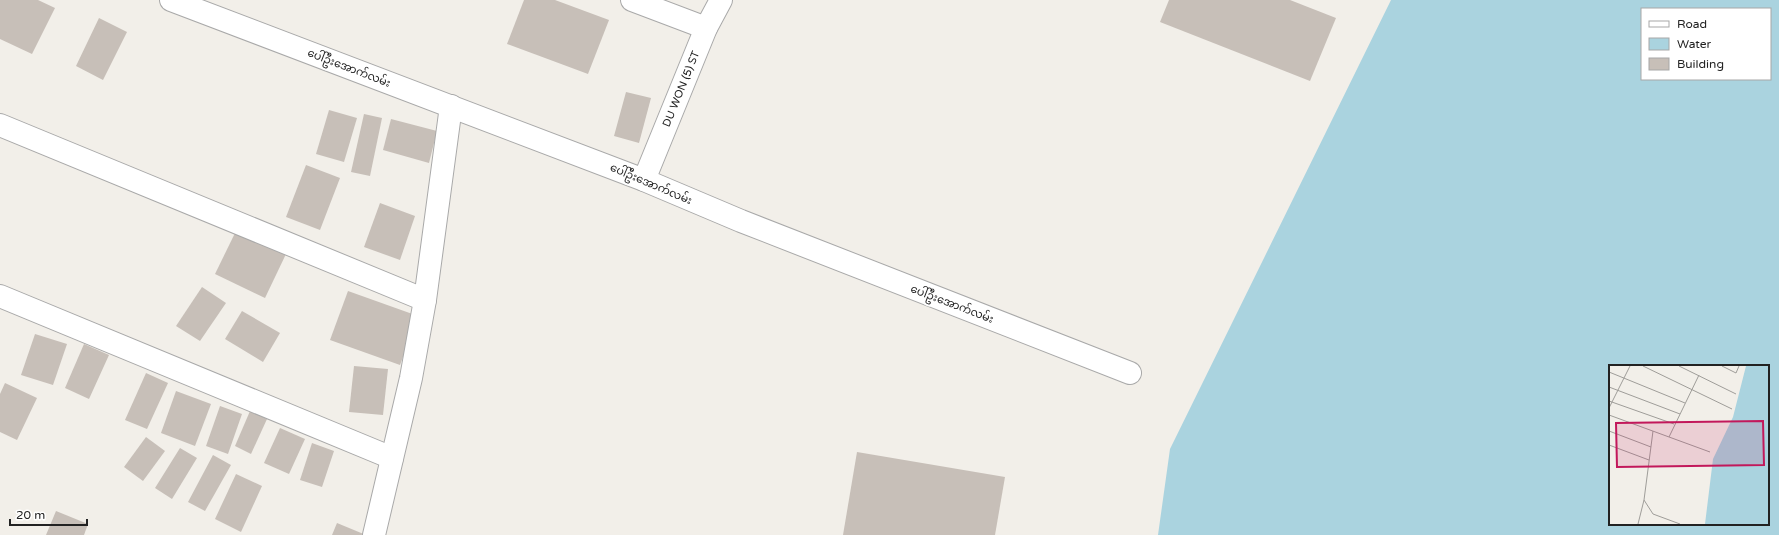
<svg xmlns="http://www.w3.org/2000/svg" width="1779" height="535" viewBox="0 0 1779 535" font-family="'Varela Round','Noto Sans Myanmar',sans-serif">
  <rect width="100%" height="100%" fill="#f2efe9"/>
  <path fill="#aad3df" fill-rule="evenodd" d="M 1391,0 L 1779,0 L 1779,535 L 1158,535 L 1170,449 ZM 1642,9 L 1770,9 L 1770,79 L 1642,79 ZM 1610,366 L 1768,366 L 1768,524 L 1610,524 Z"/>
  <g fill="#c7bfb8">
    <polygon points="0,0 38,0 55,8 32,54 0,39"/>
    <polygon points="524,0 555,0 609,20 588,74 507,44"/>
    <polygon points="1169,0 1290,0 1336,18 1310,81 1160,22"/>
    <polygon points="99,18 127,32 103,80 76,66"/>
    <polygon points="626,92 651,98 639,143 614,136"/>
    <polygon points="329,110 357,118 344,162 316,154"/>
    <polygon points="364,114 382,118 370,176 351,172"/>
    <polygon points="391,119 437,131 429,163 383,150"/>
    <polygon points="306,165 340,178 320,230 286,217"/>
    <polygon points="380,203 415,216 400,260 364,247"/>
    <polygon points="236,231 286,254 265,298 215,274"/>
    <polygon points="202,287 226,303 200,341 176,326"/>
    <polygon points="348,291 418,316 400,365 330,340"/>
    <polygon points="242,311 280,333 263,362 225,339"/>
    <polygon points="35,334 67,344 53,385 21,375"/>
    <polygon points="84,344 109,355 89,399 65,388"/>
    <polygon points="354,366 388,369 383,415 349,412"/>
    <polygon points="146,373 168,383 147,429 125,420"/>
    <polygon points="5,383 37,398 17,440 0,432 0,394"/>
    <polygon points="176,391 211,404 195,446 161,433"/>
    <polygon points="220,406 242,414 228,454 206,446"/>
    <polygon points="250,411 267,419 251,454 235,446"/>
    <polygon points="280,428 305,439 289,474 264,463"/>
    <polygon points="146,437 165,451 143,481 124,467"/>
    <polygon points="312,443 334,451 322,487 300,480"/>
    <polygon points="180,448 197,458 172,499 155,488"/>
    <polygon points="857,452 1005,477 995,535 843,535"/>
    <polygon points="213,455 231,465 205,511 188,502"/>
    <polygon points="236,474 262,486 241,532 215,519"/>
    <polygon points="56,511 88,524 84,535 46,535"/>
    <polygon points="337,523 366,535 332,535"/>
  </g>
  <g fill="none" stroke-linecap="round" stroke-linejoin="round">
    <defs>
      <g id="minor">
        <polyline points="171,0 644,180 741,221 1130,373"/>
        <polyline points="632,0 706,28"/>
        <polyline points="0,125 425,300"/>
        <polyline points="644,180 706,28 721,0"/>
        <polyline points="0,296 392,458"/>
        <polyline points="374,535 411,378 425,300 451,106"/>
      </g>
    </defs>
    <use href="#minor" stroke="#a9a9a9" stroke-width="24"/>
    <use href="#minor" stroke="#fff" stroke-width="22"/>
  </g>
  <g text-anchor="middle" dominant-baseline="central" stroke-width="4" stroke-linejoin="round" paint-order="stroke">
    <g font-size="11" fill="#222" stroke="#fff">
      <text transform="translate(349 68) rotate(21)">ပေါ်ဦးအောက်လမ်း</text>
      <text transform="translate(681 89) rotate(-68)">DU WON (5) ST</text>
      <text transform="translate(651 184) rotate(23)">ပေါ်ဦးအောက်လမ်း</text>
      <text transform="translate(952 304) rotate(21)">ပေါ်ဦးအောက်လမ်း</text>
    </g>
  </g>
  <g transform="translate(1609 365)">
    <rect width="160" height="160" fill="#f2efe9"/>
    <path d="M 137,1 L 160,1 L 160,159 L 96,159 L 104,94 L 124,52 Z" fill="#aad3df"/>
    <path fill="none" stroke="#9f9d99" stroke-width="1" d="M 34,1 L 123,44M 70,1 L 127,29M 113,1 L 127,8 L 130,1M 0,7 L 76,38M 0,22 L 71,49M 0,36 L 65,59M 0,43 L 21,1M 0,50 L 101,87M 0,66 L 42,82M 60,72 L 90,10M 0,80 L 40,95M 35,135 L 44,149 L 71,159M 29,159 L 35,135 L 44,66"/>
    <path fill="#c2185b" fill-opacity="0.15" stroke="#c2185b" stroke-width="2" d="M 154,56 L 155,100 L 8,102 L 7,58 Z"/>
    <rect width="160" height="160" fill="none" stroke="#222" stroke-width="2"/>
  </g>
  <rect x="1641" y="8" width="130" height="72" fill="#ffffff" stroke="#a7a7a7"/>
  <rect x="1649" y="21" width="20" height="6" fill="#ffffff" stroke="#a7a7a7"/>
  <text x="1677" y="28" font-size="12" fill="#222222">Road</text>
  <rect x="1649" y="38" width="20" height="12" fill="#aad3df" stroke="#a7a7a7"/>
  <text x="1677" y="48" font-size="12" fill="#222222">Water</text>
  <rect x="1649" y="58" width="20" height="12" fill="#c7bfb8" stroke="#a7a7a7"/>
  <text x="1677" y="68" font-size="12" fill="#222222">Building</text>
  <path d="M10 519v6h77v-6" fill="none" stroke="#222222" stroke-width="2"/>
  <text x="16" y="519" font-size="12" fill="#222222" stroke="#ffffff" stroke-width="3" paint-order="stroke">20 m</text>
</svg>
